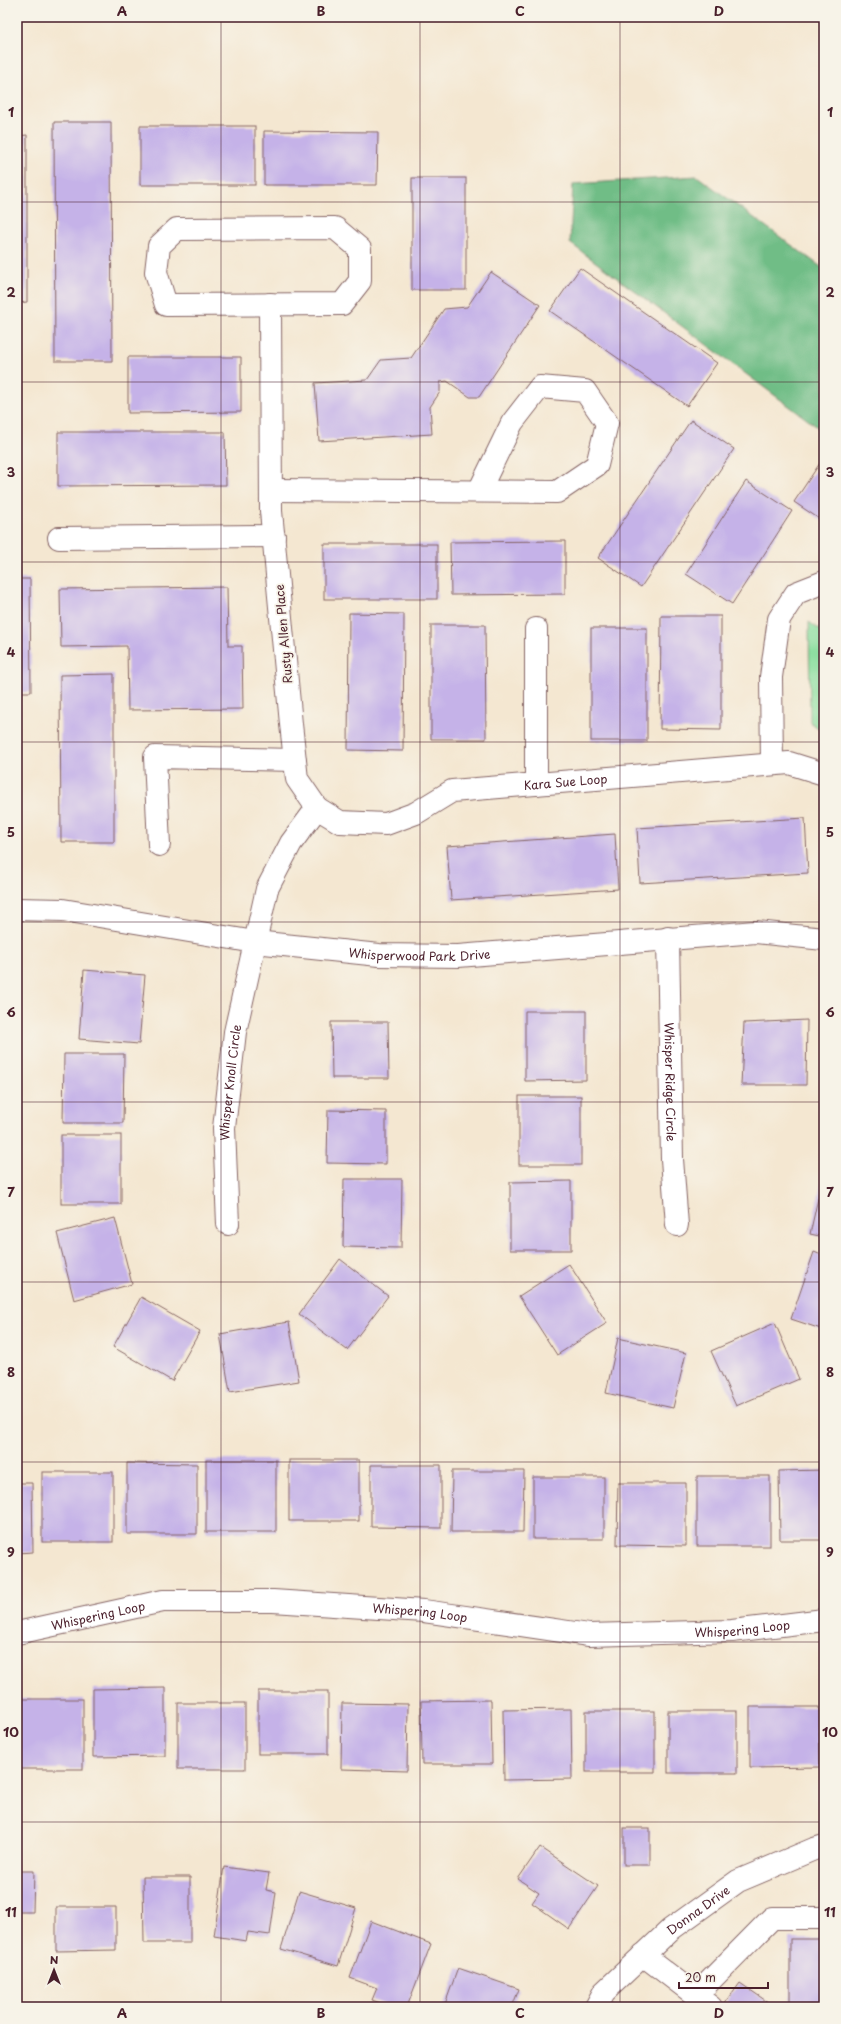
<svg xmlns="http://www.w3.org/2000/svg" width="841" height="2024" viewBox="0 0 841 2024" font-family="'Playpen Sans',sans-serif">
  <rect width="100%" height="100%" fill="#f7f3e8"/>
  <filter id="ink" filterUnits="userSpaceOnUse"><feTurbulence type="fractalNoise" baseFrequency=".025" numOctaves="2"/><feDisplacementMap in="SourceGraphic" scale="8" xChannelSelector="R" yChannelSelector="G"/><feConvolveMatrix kernelMatrix="1 2 1 2 8 2 1 2 1" color-interpolation-filters="sRGB"/></filter>
  <filter id="wash" filterUnits="userSpaceOnUse"><feTurbulence type="fractalNoise" baseFrequency=".012" numOctaves="4" result="noise"/><feDisplacementMap in="SourceGraphic" scale="16" xChannelSelector="R" yChannelSelector="G"/><feGaussianBlur stdDeviation="0.9" result="paint"/><feColorMatrix in="noise" values="0 0 0 0 0 0 0 0 0 0 0 0 0 0 0 0 0 1.4 0 .05"/><feComposite in="paint" operator="in"/></filter>
  <g filter="url(#wash)">
    <rect width="100%" height="100%" fill="#f4e7d1"/>
    <polygon fill="#8ade9f" stroke="#6a7e65" points="809,622 824,633 824,732 810,722"/>
    <polygon fill="#6fbd86" stroke="#5c6e58" points="697,176 824,269 824,432 570,243 573,184"/>
    <g id="blocks">
      <g fill="#c5b2e8">
        <polygon points="54,122 111,122 112,361 55,361"/>
        <rect x="140" y="126" width="115" height="59"/>
        <polygon points="264,131 378,132 377,185 264,185"/>
        <polygon points="27,135 27,302 17,303 17,136"/>
        <rect x="412" y="178" width="54" height="112"/>
        <polygon points="580,268 717,363 687,406 550,311"/>
        <polygon points="491,272 540,305 479,397 470,397 447,381 440,382 440,392 430,407 432,434 319,441 315,383 367,380 381,360 411,358 444,309 467,307"/>
        <polygon points="128,357 241,357 241,412 128,413"/>
        <polygon points="691,420 734,449 641,587 598,558"/>
        <polygon points="58,432 225,432 226,485 58,486"/>
        <polygon points="824,457 824,522 794,502"/>
        <polygon points="746,481 792,511 732,604 686,574"/>
        <polygon points="565,541 565,594 451,595 450,542"/>
        <rect x="324" y="544" width="113" height="55"/>
        <polygon points="17,579 30,579 31,692 17,692"/>
        <polygon points="227,587 228,646 242,646 243,709 128,710 127,646 61,647 60,589"/>
        <polygon points="349,613 404,614 403,751 348,750"/>
        <polygon points="661,616 721,616 721,730 660,729"/>
        <polygon points="431,625 485,625 486,739 431,739"/>
        <rect x="591" y="628" width="56" height="113"/>
        <polygon points="114,674 114,842 61,842 60,675"/>
        <polygon points="805,818 808,873 640,883 637,828"/>
        <polygon points="615,834 618,889 451,900 447,846"/>
        <polygon points="84,970 145,975 139,1044 79,1039"/>
        <polygon points="525,1011 586,1011 586,1080 525,1081"/>
        <polygon points="807,1020 806,1085 741,1085 744,1023"/>
        <polygon points="331,1022 388,1022 389,1078 332,1078"/>
        <polygon points="64,1054 124,1054 123,1123 63,1123"/>
        <rect x="519" y="1096" width="62" height="69"/>
        <polygon points="328,1110 386,1111 386,1164 327,1163"/>
        <rect x="61" y="1135" width="60" height="69"/>
        <polygon points="823,1176 824,1176 824,1237 810,1234"/>
        <polygon points="344,1179 402,1179 401,1248 343,1247"/>
        <polygon points="571,1181 571,1250 510,1250 510,1182"/>
        <polygon points="115,1218 132,1284 74,1300 57,1233"/>
        <polygon points="814,1252 824,1256 824,1330 791,1319"/>
        <polygon points="340,1259 388,1296 347,1350 299,1314"/>
        <polygon points="569,1264 607,1323 557,1355 519,1296"/>
        <polygon points="141,1297 200,1331 172,1381 113,1347"/>
        <polygon points="289,1322 299,1381 230,1392 220,1334"/>
        <polygon points="775,1323 799,1379 736,1406 711,1351"/>
        <polygon points="618,1338 686,1353 673,1408 606,1393"/>
        <rect x="206" y="1460" width="70" height="72"/>
        <rect x="289" y="1460" width="70" height="61"/>
        <polygon points="127,1463 197,1464 197,1534 127,1534"/>
        <polygon points="371,1465 441,1465 441,1528 371,1527"/>
        <polygon points="824,1470 824,1540 780,1540 779,1471"/>
        <polygon points="452,1471 524,1471 523,1532 451,1532"/>
        <rect x="42" y="1472" width="71" height="70"/>
        <rect x="697" y="1476" width="73" height="70"/>
        <rect x="533" y="1477" width="71" height="62"/>
        <polygon points="17,1483 32,1483 33,1552 17,1553"/>
        <polygon points="618,1483 686,1483 686,1546 617,1545"/>
        <polygon points="165,1688 165,1756 93,1757 93,1689"/>
        <rect x="258" y="1691" width="70" height="63"/>
        <rect x="17" y="1699" width="66" height="70"/>
        <polygon points="491,1700 492,1764 422,1764 421,1701"/>
        <rect x="178" y="1703" width="67" height="66"/>
        <polygon points="342,1703 408,1704 407,1771 341,1769"/>
        <polygon points="750,1707 819,1707 820,1767 750,1768"/>
        <polygon points="571,1709 572,1779 504,1780 503,1710"/>
        <rect x="586" y="1711" width="69" height="61"/>
        <rect x="668" y="1711" width="69" height="62"/>
        <rect x="624" y="1828" width="26" height="37"/>
        <polygon points="540,1847 598,1886 569,1929 532,1903 539,1893 518,1879"/>
        <polygon points="224,1867 269,1873 266,1890 276,1892 270,1935 248,1932 246,1941 214,1936"/>
        <polygon points="17,1871 34,1871 33,1912 17,1912"/>
        <polygon points="143,1877 190,1877 190,1943 144,1943"/>
        <polygon points="299,1891 356,1908 338,1966 281,1949"/>
        <polygon points="56,1907 116,1907 116,1950 56,1951"/>
        <polygon points="371,1921 431,1944 407,2007 392,2007 372,2000 377,1988 350,1978"/>
        <rect x="790" y="1939" width="34" height="67"/>
        <polygon points="458,1968 519,1989 512,2007 444,2007"/>
        <polygon points="740,1983 775,2007 727,2007 724,2005"/>
      </g>
    </g>
  </g>
  <g filter="url(#ink)">
    <use href="#blocks" fill-opacity="0" stroke="#866565" stroke-width="1"/>
    <g fill="none" stroke-linecap="round" stroke-linejoin="round">
      <defs>
        <g id="minor">
          <polygon points="335,228 360,249 360,281 342,304 166,305 156,272 159,246 177,229"/>
          <polyline points="271,490 557,492 597,465 607,423 585,391 540,387 512,423 479,491"/>
          <polyline points="59,538 274,536"/>
          <polyline points="536,629 536,784"/>
          <polyline points="772,764 771,677 779,619 796,593 824,582"/>
          <path id="s1" d="M 317,808 L 340,822 L 386,824 L 416,813 L 452,791 L 789,763 L 824,774"/>
          <polyline points="159,845 155,757 295,760"/>
          <path id="s2" d="M 17,909 L 63,910 L 255,942 L 379,955 L 458,956 L 756,932 L 824,939"/>
          <path id="s3" d="M 668,938 L 672,1159 L 677,1225"/>
          <path id="s4" d="M 228,1224 L 224,1128 L 235,1032 L 267,889 L 291,843 L 317,808 L 297,779 L 291,724 L 271,511 L 270,304"/>
          <path id="s5" d="M 17,1633 L 163,1601 L 273,1601 L 424,1611 L 589,1635 L 732,1631 L 824,1620"/>
          <polyline points="643,1955 711,2007"/>
          <polyline points="696,1995 772,1918 824,1918"/>
          <path id="s6" d="M 596,2007 L 604,1992 L 670,1930 L 738,1881 L 814,1849 L 824,1846"/>
        </g>
      </defs>
      <use href="#minor" stroke="#866565" stroke-width="24"/>
      <use href="#minor" stroke="#fff" stroke-width="22"/>
    </g>
  </g>
  <path fill="none" stroke="#4a1f2b" stroke-width="1" stroke-opacity="0.55" d="M 221,17 L 221,2007M 420,17 L 420,2007M 620,17 L 620,2007M 17,202 L 824,202M 17,382 L 824,382M 17,562 L 824,562M 17,742 L 824,742M 17,922 L 824,922M 17,1102 L 824,1102M 17,1282 L 824,1282M 17,1462 L 824,1462M 17,1642 L 824,1642M 17,1822 L 824,1822"/>
  <g text-anchor="middle" dominant-baseline="central" stroke-width="3.5" stroke-linejoin="round" paint-order="stroke">
    <g font-size="12" fill="#4a1f2b" stroke="#f7f3e8">
      <text transform="translate(283 634) rotate(-95)">Rusty Allen Place</text>
      <text stroke="none"><textPath href="#s1" startOffset="261">Kara Sue Loop</textPath></text>
      <text stroke="none"><textPath href="#s2" startOffset="406">Whisperwood Park Drive</textPath></text>
      <text stroke="none"><textPath href="#s4" startOffset="142">Whisper Knoll Circle</textPath></text>
      <text stroke="none"><textPath href="#s3" startOffset="144">Whisper Ridge Circle</textPath></text>
      <text stroke="none"><textPath href="#s5" startOffset="407">Whispering Loop</textPath></text>
      <text stroke="none"><textPath href="#s5" startOffset="83">Whispering Loop</textPath></text>
      <text stroke="none"><textPath href="#s5" startOffset="731">Whispering Loop</textPath></text>
      <text stroke="none"><textPath href="#s6" startOffset="142">Donna Drive</textPath></text>
    </g>
  </g>
  <rect width="841" height="2024" fill="none" stroke="#f7f3e8" stroke-width="44"/>
  <g transform="translate(54 1970)" stroke="#f7f3e8" stroke-width="3" paint-order="stroke">
  <path d="M0-3L7 15L0 10L-7 15Z" fill="#4a1f2b"/>
  <text y="-6" font-size="11" font-weight="bold" text-anchor="middle" fill="#4a1f2b">N</text>
  </g>
  <path d="M679 1982v6h89v-6" fill="none" stroke="#4a1f2b" stroke-width="2"/>
  <text x="685" y="1982" font-size="12" fill="#4a1f2b" stroke="#f7f3e8" stroke-width="3" paint-order="stroke">20 m</text>
  <rect x="22" y="22" width="797" height="1980" fill="none" stroke="#4a1f2b" stroke-width="1.5"/>
  <g font-size="13" text-anchor="middle" font-weight="bold" fill="#4a1f2b">
    <text x="122" y="16">A</text>
    <text x="321" y="16">B</text>
    <text x="520" y="16">C</text>
    <text x="719" y="16">D</text>
    <text x="11" y="117">1</text>
    <text x="830" y="117">1</text>
    <text x="11" y="297">2</text>
    <text x="830" y="297">2</text>
    <text x="11" y="477">3</text>
    <text x="830" y="477">3</text>
    <text x="11" y="657">4</text>
    <text x="830" y="657">4</text>
    <text x="11" y="837">5</text>
    <text x="830" y="837">5</text>
    <text x="11" y="1017">6</text>
    <text x="830" y="1017">6</text>
    <text x="11" y="1197">7</text>
    <text x="830" y="1197">7</text>
    <text x="11" y="1377">8</text>
    <text x="830" y="1377">8</text>
    <text x="11" y="1557">9</text>
    <text x="830" y="1557">9</text>
    <text x="11" y="1737">10</text>
    <text x="830" y="1737">10</text>
    <text x="11" y="1917">11</text>
    <text x="830" y="1917">11</text>
    <text x="122" y="2018">A</text>
    <text x="321" y="2018">B</text>
    <text x="520" y="2018">C</text>
    <text x="719" y="2018">D</text>
  </g>
</svg>
